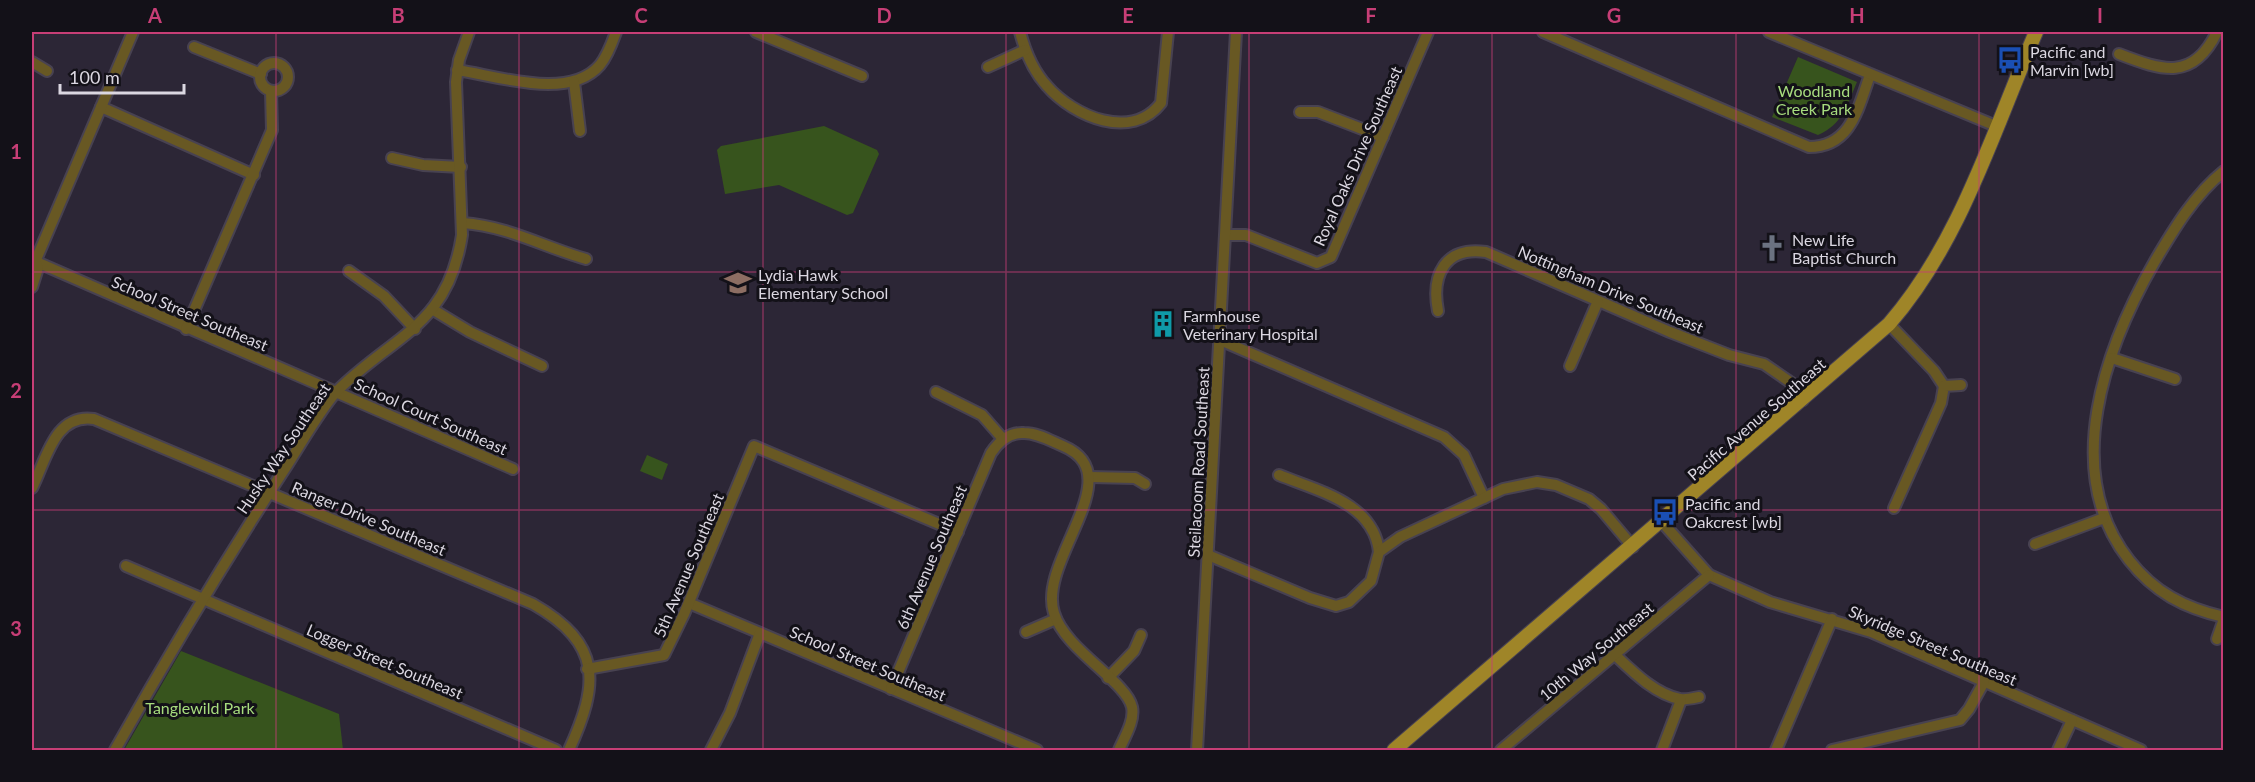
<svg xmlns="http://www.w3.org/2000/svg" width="2255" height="782" viewBox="0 0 2255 782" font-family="Lato,sans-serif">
  <rect width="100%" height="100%" fill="#2c2636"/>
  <g fill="#37541d">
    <path d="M 1798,57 L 1857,82 C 1847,105 1842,125 1818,135 L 1772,117 Z"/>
    <polygon points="824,126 877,150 879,154 853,213 847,215 779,185 725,194 717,150 721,146"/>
    <polygon points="647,455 668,464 662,480 640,471"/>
    <polygon points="181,651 339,714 343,750 124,750"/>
  </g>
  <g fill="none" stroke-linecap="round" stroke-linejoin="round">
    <defs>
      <g id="minor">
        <polyline points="756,32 862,76"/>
        <path d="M 1020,32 C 1025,51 1033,71 1047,86 C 1074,117 1132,141 1161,103 L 1168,32"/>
        <path d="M 1543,32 L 1809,147 C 1851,147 1858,108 1870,75"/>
        <polyline points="1769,32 1996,126"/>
        <polyline points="194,47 261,74"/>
        <path d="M 2119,54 C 2163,71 2193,81 2217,32"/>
        <polyline points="32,62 47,71"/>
        <circle cx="274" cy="77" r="14"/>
        <polyline points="988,67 1025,50"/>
        <path d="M 457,70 C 498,76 569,101 600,65 C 608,55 612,43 616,32"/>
        <polyline points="574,82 580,131"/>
        <polyline points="101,107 254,175"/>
        <polyline points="1300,112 1318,112 1383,137"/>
        <polyline points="392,158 423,165 461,167"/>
        <path d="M 2224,171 C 2194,195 2174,229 2155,261 C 2105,348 2060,472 2129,560 C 2154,592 2184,608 2224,617"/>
        <path d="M 463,223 C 507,226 544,247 586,259"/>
        <polyline points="1226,235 1246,235 1317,263 1331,257 1428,32"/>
        <polyline points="32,260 513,469"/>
        <polyline points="349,271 384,296 415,329"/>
        <polyline points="32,287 38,268 35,262 133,32"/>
        <polyline points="432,309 470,332 542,366"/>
        <path d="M 1438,311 C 1431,275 1445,246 1486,252 L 1670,332 L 1729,355 L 1764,364 L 1793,384 L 1803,400"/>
        <polyline points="1889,324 1934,371 1944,386"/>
        <polyline points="186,329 272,130 271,91"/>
        <polyline points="1220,340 1444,437 1464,455 1484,498"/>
        <polyline points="2112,358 2175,379"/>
        <polyline points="1570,366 1598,301"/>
        <polyline points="936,392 982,415 1003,439"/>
        <path d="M 1279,475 C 1318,491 1374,503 1379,552"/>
        <polyline points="1090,477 1135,478 1145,484"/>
        <path d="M 32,488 C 46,461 54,413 94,419 L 533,604 C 603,644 599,684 569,750"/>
        <polyline points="1894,508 1941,403 1944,386 1961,385"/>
        <polyline points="1662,522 1709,575 1770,602 1871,632 2141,750"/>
        <polyline points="2035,544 2104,518"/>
        <polyline points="1208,555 1310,598 1336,606 1349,602 1371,581 1379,552 1400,537 1503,489 1537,482 1556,485 1589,499 1601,509 1633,547"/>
        <polyline points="126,566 556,750"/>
        <polyline points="689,603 1037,750"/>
        <polyline points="1026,632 1056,619"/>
        <polyline points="2217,639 2224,619"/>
        <path d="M 1615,655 C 1633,672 1655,694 1680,699 C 1685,700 1694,698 1699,697"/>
        <polyline points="587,669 664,655 684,614 754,446 958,532"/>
        <polyline points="1108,678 1134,651 1141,635"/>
        <path d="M 891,689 L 991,453 C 999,441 1009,432 1024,433 C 1038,433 1051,441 1063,446 C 1132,475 1037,560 1054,613 C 1065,650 1126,681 1132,707 C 1135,721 1124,738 1119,750"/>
        <path d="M 115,750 C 168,656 223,564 282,473 C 297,451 321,407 338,390 C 395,334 448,326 462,235 L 456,82 L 459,60 L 469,32"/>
        <polyline points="711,750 730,713 760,633"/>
        <polyline points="1197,750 1236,32"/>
        <polyline points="1501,750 1709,575"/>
        <polyline points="1662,750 1681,700"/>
        <polyline points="1776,750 1832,619"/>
        <polyline points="1832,750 1960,720 1969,709 1984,682"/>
        <polyline points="2058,750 2072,720"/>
      </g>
      <path id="major" d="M 1394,750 L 1889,324 C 1961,241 1993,131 2036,32"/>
    </defs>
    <use href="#minor" stroke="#484251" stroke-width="14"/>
    <use href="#major" stroke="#484251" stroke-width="16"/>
    <use href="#minor" stroke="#685823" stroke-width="10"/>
    <use href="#major" stroke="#9f8528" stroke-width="14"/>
  </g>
  <path fill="none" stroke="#c73e76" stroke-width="1.5" stroke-opacity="0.55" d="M 276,32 L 276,750M 519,32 L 519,750M 763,32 L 763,750M 1006,32 L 1006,750M 1249,32 L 1249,750M 1492,32 L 1492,750M 1736,32 L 1736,750M 1979,32 L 1979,750M 32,272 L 2224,272M 32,510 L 2224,510"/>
  <defs>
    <symbol id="bus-bare" viewBox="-9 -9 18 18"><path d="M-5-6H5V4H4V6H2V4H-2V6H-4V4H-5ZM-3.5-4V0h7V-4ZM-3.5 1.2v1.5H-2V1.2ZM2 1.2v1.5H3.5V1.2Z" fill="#1a4fb4" stroke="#131118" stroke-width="2.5" paint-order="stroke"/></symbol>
    <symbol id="church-bare" viewBox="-9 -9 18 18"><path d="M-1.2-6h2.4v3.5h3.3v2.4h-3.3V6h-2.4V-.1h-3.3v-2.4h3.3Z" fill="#6b7280" stroke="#131118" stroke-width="2.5" paint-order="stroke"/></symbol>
    <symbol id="school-bare" viewBox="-9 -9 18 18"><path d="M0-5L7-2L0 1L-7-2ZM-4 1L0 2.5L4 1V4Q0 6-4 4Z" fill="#8d6e63" stroke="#131118" stroke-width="2.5" paint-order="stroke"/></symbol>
    <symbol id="building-bare" viewBox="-9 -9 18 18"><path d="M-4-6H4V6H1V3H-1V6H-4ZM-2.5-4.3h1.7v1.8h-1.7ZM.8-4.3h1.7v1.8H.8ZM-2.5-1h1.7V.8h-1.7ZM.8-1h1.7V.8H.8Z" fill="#0f9aa8" stroke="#131118" stroke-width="2.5" paint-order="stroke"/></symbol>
  </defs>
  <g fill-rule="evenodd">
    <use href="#bus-bare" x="1991" y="41" width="38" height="38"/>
    <use href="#church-bare" x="1753" y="229" width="38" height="38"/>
    <use href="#school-bare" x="719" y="264" width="38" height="38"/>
    <use href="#building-bare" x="1144" y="305" width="38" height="38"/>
    <use href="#bus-bare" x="1646" y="493" width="38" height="38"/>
  </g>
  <g text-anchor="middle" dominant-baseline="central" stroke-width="6" stroke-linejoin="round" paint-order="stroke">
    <g font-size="16" fill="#dbd7e1" stroke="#131118" text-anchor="start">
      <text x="2030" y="51">Pacific and<tspan x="2030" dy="18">Marvin [wb]</tspan></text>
      <text x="1792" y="239">New Life<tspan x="1792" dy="18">Baptist Church</tspan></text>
      <text x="758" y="274">Lydia Hawk<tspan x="758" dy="18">Elementary School</tspan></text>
      <text x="1183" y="315">Farmhouse<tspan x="1183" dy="18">Veterinary Hospital</tspan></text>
      <text x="1685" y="503">Pacific and<tspan x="1685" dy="18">Oakcrest [wb]</tspan></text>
    </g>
    <g font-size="16" fill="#a7dc7e" stroke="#131118">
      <text x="1814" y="90">Woodland<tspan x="1814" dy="18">Creek Park</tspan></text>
      <text x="200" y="707">Tanglewild Park</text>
    </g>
    <g font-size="16" fill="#dbd7e1" stroke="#131118">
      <text transform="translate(1357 156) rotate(-66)">Royal Oaks Drive Southeast</text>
      <text transform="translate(1611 289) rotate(23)">Nottingham Drive Southeast</text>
      <text transform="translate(190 313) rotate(23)">School Street Southeast</text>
      <text transform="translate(431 416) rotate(24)">School Court Southeast</text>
      <text transform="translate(1756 419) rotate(-41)">Pacific Avenue Southeast</text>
      <text transform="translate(283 448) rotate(-56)">Husky Way Southeast</text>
      <text transform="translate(1198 462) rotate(-87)">Steilacoom Road Southeast</text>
      <text transform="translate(369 518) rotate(23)">Ranger Drive Southeast</text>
      <text transform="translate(931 557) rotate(-67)">6th Avenue Southeast</text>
      <text transform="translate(688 565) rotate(-67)">5th Avenue Southeast</text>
      <text transform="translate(1933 645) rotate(23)">Skyridge Street Southeast</text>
      <text transform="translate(1596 651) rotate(-40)">10th Way Southeast</text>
      <text transform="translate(385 661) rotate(23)">Logger Street Southeast</text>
      <text transform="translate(868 663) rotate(23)">School Street Southeast</text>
    </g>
  </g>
  <rect width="2255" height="782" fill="none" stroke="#131118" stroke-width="66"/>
  <path d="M60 84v9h124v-9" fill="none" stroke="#dbd7e1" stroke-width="3"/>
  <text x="69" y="84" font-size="18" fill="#dbd7e1" stroke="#131118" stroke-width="4.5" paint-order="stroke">100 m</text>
  <rect x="33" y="33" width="2189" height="716" fill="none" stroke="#c73e76" stroke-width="2"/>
  <g font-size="20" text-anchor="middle" font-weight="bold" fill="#c73e76">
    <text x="155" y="23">A</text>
    <text x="398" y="23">B</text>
    <text x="641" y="23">C</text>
    <text x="884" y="23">D</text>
    <text x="1128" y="23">E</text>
    <text x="1371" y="23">F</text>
    <text x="1614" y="23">G</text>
    <text x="1857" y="23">H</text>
    <text x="2100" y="23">I</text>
    <text x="16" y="159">1</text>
    <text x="16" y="398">2</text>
    <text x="16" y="636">3</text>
  </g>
</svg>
